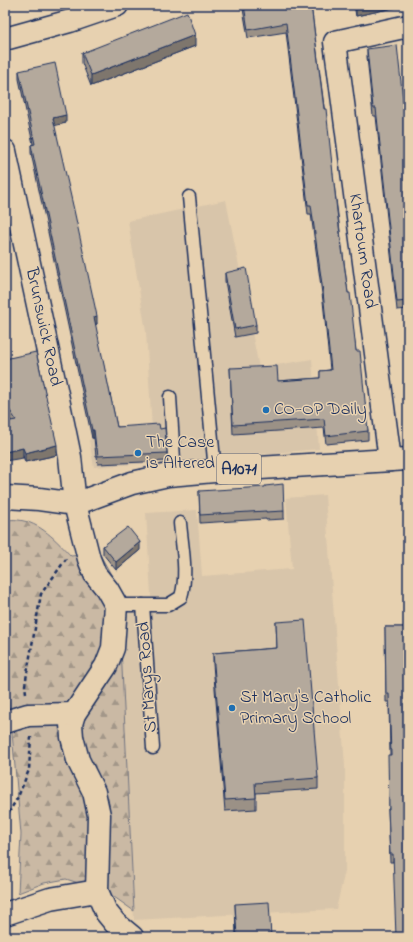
<svg xmlns="http://www.w3.org/2000/svg" width="413" height="942" viewBox="0 0 413 942" font-family="'Indie Flower',sans-serif">
  <defs>
    <pattern id="forest-firs" width="22" height="20" patternUnits="userSpaceOnUse"><rect width="22" height="20" fill="#cab9a4"/><path d="M5 1l3.5 6h-7zM16 11l3.5 6h-7z" fill="#a39789"/></pattern>
  </defs>
  <rect width="100%" height="100%" fill="#e7d1b0"/>
  <filter id="ink" filterUnits="userSpaceOnUse"><feTurbulence type="fractalNoise" baseFrequency=".025" numOctaves="2"/><feDisplacementMap in="SourceGraphic" scale="8" xChannelSelector="R" yChannelSelector="G"/><feConvolveMatrix kernelMatrix="1 2 1 2 8 2 1 2 1" color-interpolation-filters="sRGB"/></filter>
  <g filter="url(#ink)">
    <g fill="#d8c5aa">
      <polygon points="226,200 259,368 312,359 319,449 182,461 94,467 89,440 126,432 152,429 146,332 128,221"/>
      <polygon points="325,495 345,766 345,871 336,909 134,920 120,650 127,612 152,610 146,513 197,510 202,576 292,569 286,498"/>
    </g>
    <path fill="url(#forest-firs)" stroke="#727481" d="M 5,520 C 9,520 14,519 18,520 C 40,522 57,541 71,556 L 99,553 L 118,587 L 134,911 L 107,892 L 66,879 L 44,883 L 18,893 L 21,834 L 5,654 Z"/>
    <g fill="none" stroke-linecap="round" stroke-linejoin="round">
      <defs>
        <g id="service">
          <polyline points="189,197 214,460 214,471"/>
          <polyline points="170,397 175,475"/>
          <path d="M 116,605 L 168,605 L 181,597 C 188,573 182,547 180,523"/>
          <polyline points="143,605 153,748"/>
        </g>
        <g id="minor">
          <polyline points="5,39 70,21 117,5"/>
          <polyline points="5,151 57,394 70,457 75,504 89,559 95,574 107,589 116,605 113,648 106,666 74,714 71,724 72,737 78,760 94,792 99,815 97,891 106,912 115,923 132,937"/>
          <polyline points="390,460 335,42 408,26"/>
          <polyline points="5,722 28,715 74,714"/>
          <polyline points="5,914 50,899 97,891"/>
        </g>
        <polyline id="primary" points="5,497 39,499 75,504 132,483 168,475 226,470 408,459"/>
      </defs>
      <use href="#service" stroke="#1b2f5e" stroke-width="15"/>
      <use href="#minor" stroke="#1b2f5e" stroke-width="25"/>
      <use href="#primary" stroke="#1b2f5e" stroke-width="25"/>
      <g stroke="#1b2f5e" stroke-width="2.5" stroke-dasharray="4 3" stroke-linecap="butt">
        <polyline points="26,693 25,685 41,594 66,559"/>
        <polyline points="5,819 18,797 29,770 31,737"/>
      </g>
      <use href="#service" stroke="#e7d1b0" stroke-width="12"/>
      <use href="#minor" stroke="#e7d1b0" stroke-width="22"/>
      <use href="#primary" stroke="#e7d1b0" stroke-width="22"/>
    </g>
    <g fill="#9b9186" stroke="#1b2f5e">
      <polygon points="243,5 311,5 348,293 356,351 368,431 368,440 326,444 324,428 233,434 230,368 278,381 320,378 320,371 330,370 323,301 311,214 308,214 286,32 248,38 243,9"/>
      <polygon points="354,5 407,5 356,16"/>
      <polygon points="195,46 91,86 82,63 82,53"/>
      <polygon points="367,49 408,146 408,309 397,310 376,116 373,116 367,57"/>
      <polygon points="19,71 66,123 54,125 97,324 95,325 117,427 160,429 167,453 167,461 98,464 97,456 96,456 94,438 92,438 31,153 31,145 33,144 19,79"/>
      <polygon points="225,273 256,325 256,333 235,337 225,281"/>
      <polygon points="5,359 57,455 25,462 11,421 5,412"/>
      <polygon points="406,386 408,386 408,420 406,394"/>
      <polygon points="404,468 408,468 408,503 406,503"/>
      <polygon points="199,491 284,511 284,519 266,520 266,519 200,523"/>
      <polygon points="103,546 140,550 116,570 103,554"/>
      <polygon points="276,622 318,778 318,789 256,793 256,809 225,811 213,664 213,653 277,648"/>
      <polygon points="385,627 408,627 393,862 390,862 388,809 389,809 390,755 389,702 386,702"/>
      <polygon points="235,904 271,937 236,937"/>
    </g>
    <g fill="#7e766d" stroke="#1b2f5e">
      <polygon points="363,5 407,5 356,16 356,6"/>
      <polygon points="195,35 195,46 91,86 91,75"/>
      <polygon points="66,115 66,123 53,126 53,118"/>
      <polygon points="97,316 97,324 94,325 94,317"/>
      <rect x="92" y="430" width="2" height="8"/>
      <polygon points="57,445 57,455 25,462 25,453"/>
      <polygon points="23,448 23,458 5,461 5,452"/>
      <polygon points="140,542 140,550 116,570 116,562"/>
    </g>
    <g fill="#b4a99c" stroke="#1b2f5e">
      <polygon points="244,5 311,5 324,109 326,109 337,211 348,293 350,293 356,351 360,351 368,431 326,436 324,419 233,425 230,368 277,366 278,381 320,378 320,371 331,370 323,292 311,205 308,205 286,23 248,30"/>
      <polygon points="187,12 195,35 91,75 82,53"/>
      <polygon points="397,45 408,146 408,301 397,302 376,108 373,108 367,49"/>
      <polygon points="55,63 66,115 53,118 74,210 97,316 94,317 117,427 159,424 160,429 165,428 167,453 98,456 97,448 96,448 94,430 92,430 31,145 35,144 19,71"/>
      <polygon points="246,268 256,325 235,329 225,273"/>
      <polygon points="36,352 57,445 25,453 23,448 5,452 5,422 16,420 5,403 5,359"/>
      <polygon points="406,386 408,386 408,412"/>
      <polygon points="404,468 408,468 408,495 406,495"/>
      <polygon points="283,484 284,511 266,512 266,511 200,515 199,491 265,487 265,486"/>
      <polygon points="128,527 140,542 116,562 103,546"/>
      <polygon points="305,620 318,778 255,783 256,798 225,800 213,653 277,648 276,622"/>
      <polygon points="385,627 408,627 408,937 396,937 393,854 390,854 388,809 389,809 388,755 391,755 389,694 386,694"/>
      <polygon points="269,902 271,937 237,937 235,904"/>
    </g>
  </g>
  <g fill="#1f6fb2" stroke="#e7d1b0" stroke-width="1.5">
    <circle cx="266" cy="410" r="4"/>
    <circle cx="138" cy="453" r="4"/>
    <circle cx="232" cy="708" r="4"/>
  </g>
  <g text-anchor="middle" dominant-baseline="central" stroke-width="3" stroke-linejoin="round" paint-order="stroke">
    <rect fill="#e7d1b0" stroke="#586077" stroke-width="1" x="217" y="454" width="44" height="30" rx="3"/>
    <g font-size="17" font-weight="bold" fill="#1b2f5e">
      <text x="239" y="469">A1071</text>
    </g>
    <g font-size="18" fill="#1b2f5e" stroke="#e7d1b0">
      <text transform="translate(362 251) rotate(82)">Khartoum Road</text>
      <text transform="translate(43 327) rotate(78)">Brunswick Road</text>
      <text transform="translate(148 677) rotate(-94)">St Marys Road</text>
    </g>
    <g font-size="18" fill="#1b2f5e" stroke="#e7d1b0" text-anchor="start">
      <text x="274" y="410">CO-OP Daily</text>
      <text x="146" y="443">The Case<tspan x="146" dy="21">is Altered</tspan></text>
      <text x="240" y="698">St Mary's Catholic<tspan x="240" dy="21">Primary School</tspan></text>
    </g>
  </g>
  <rect width="413" height="942" fill="none" stroke="#e7d1b0" stroke-width="20"/>
  <rect x="10" y="10" width="393" height="922" fill="none" stroke="#1b2f5e" stroke-width="1.5" filter="url(#ink)"/>
</svg>
